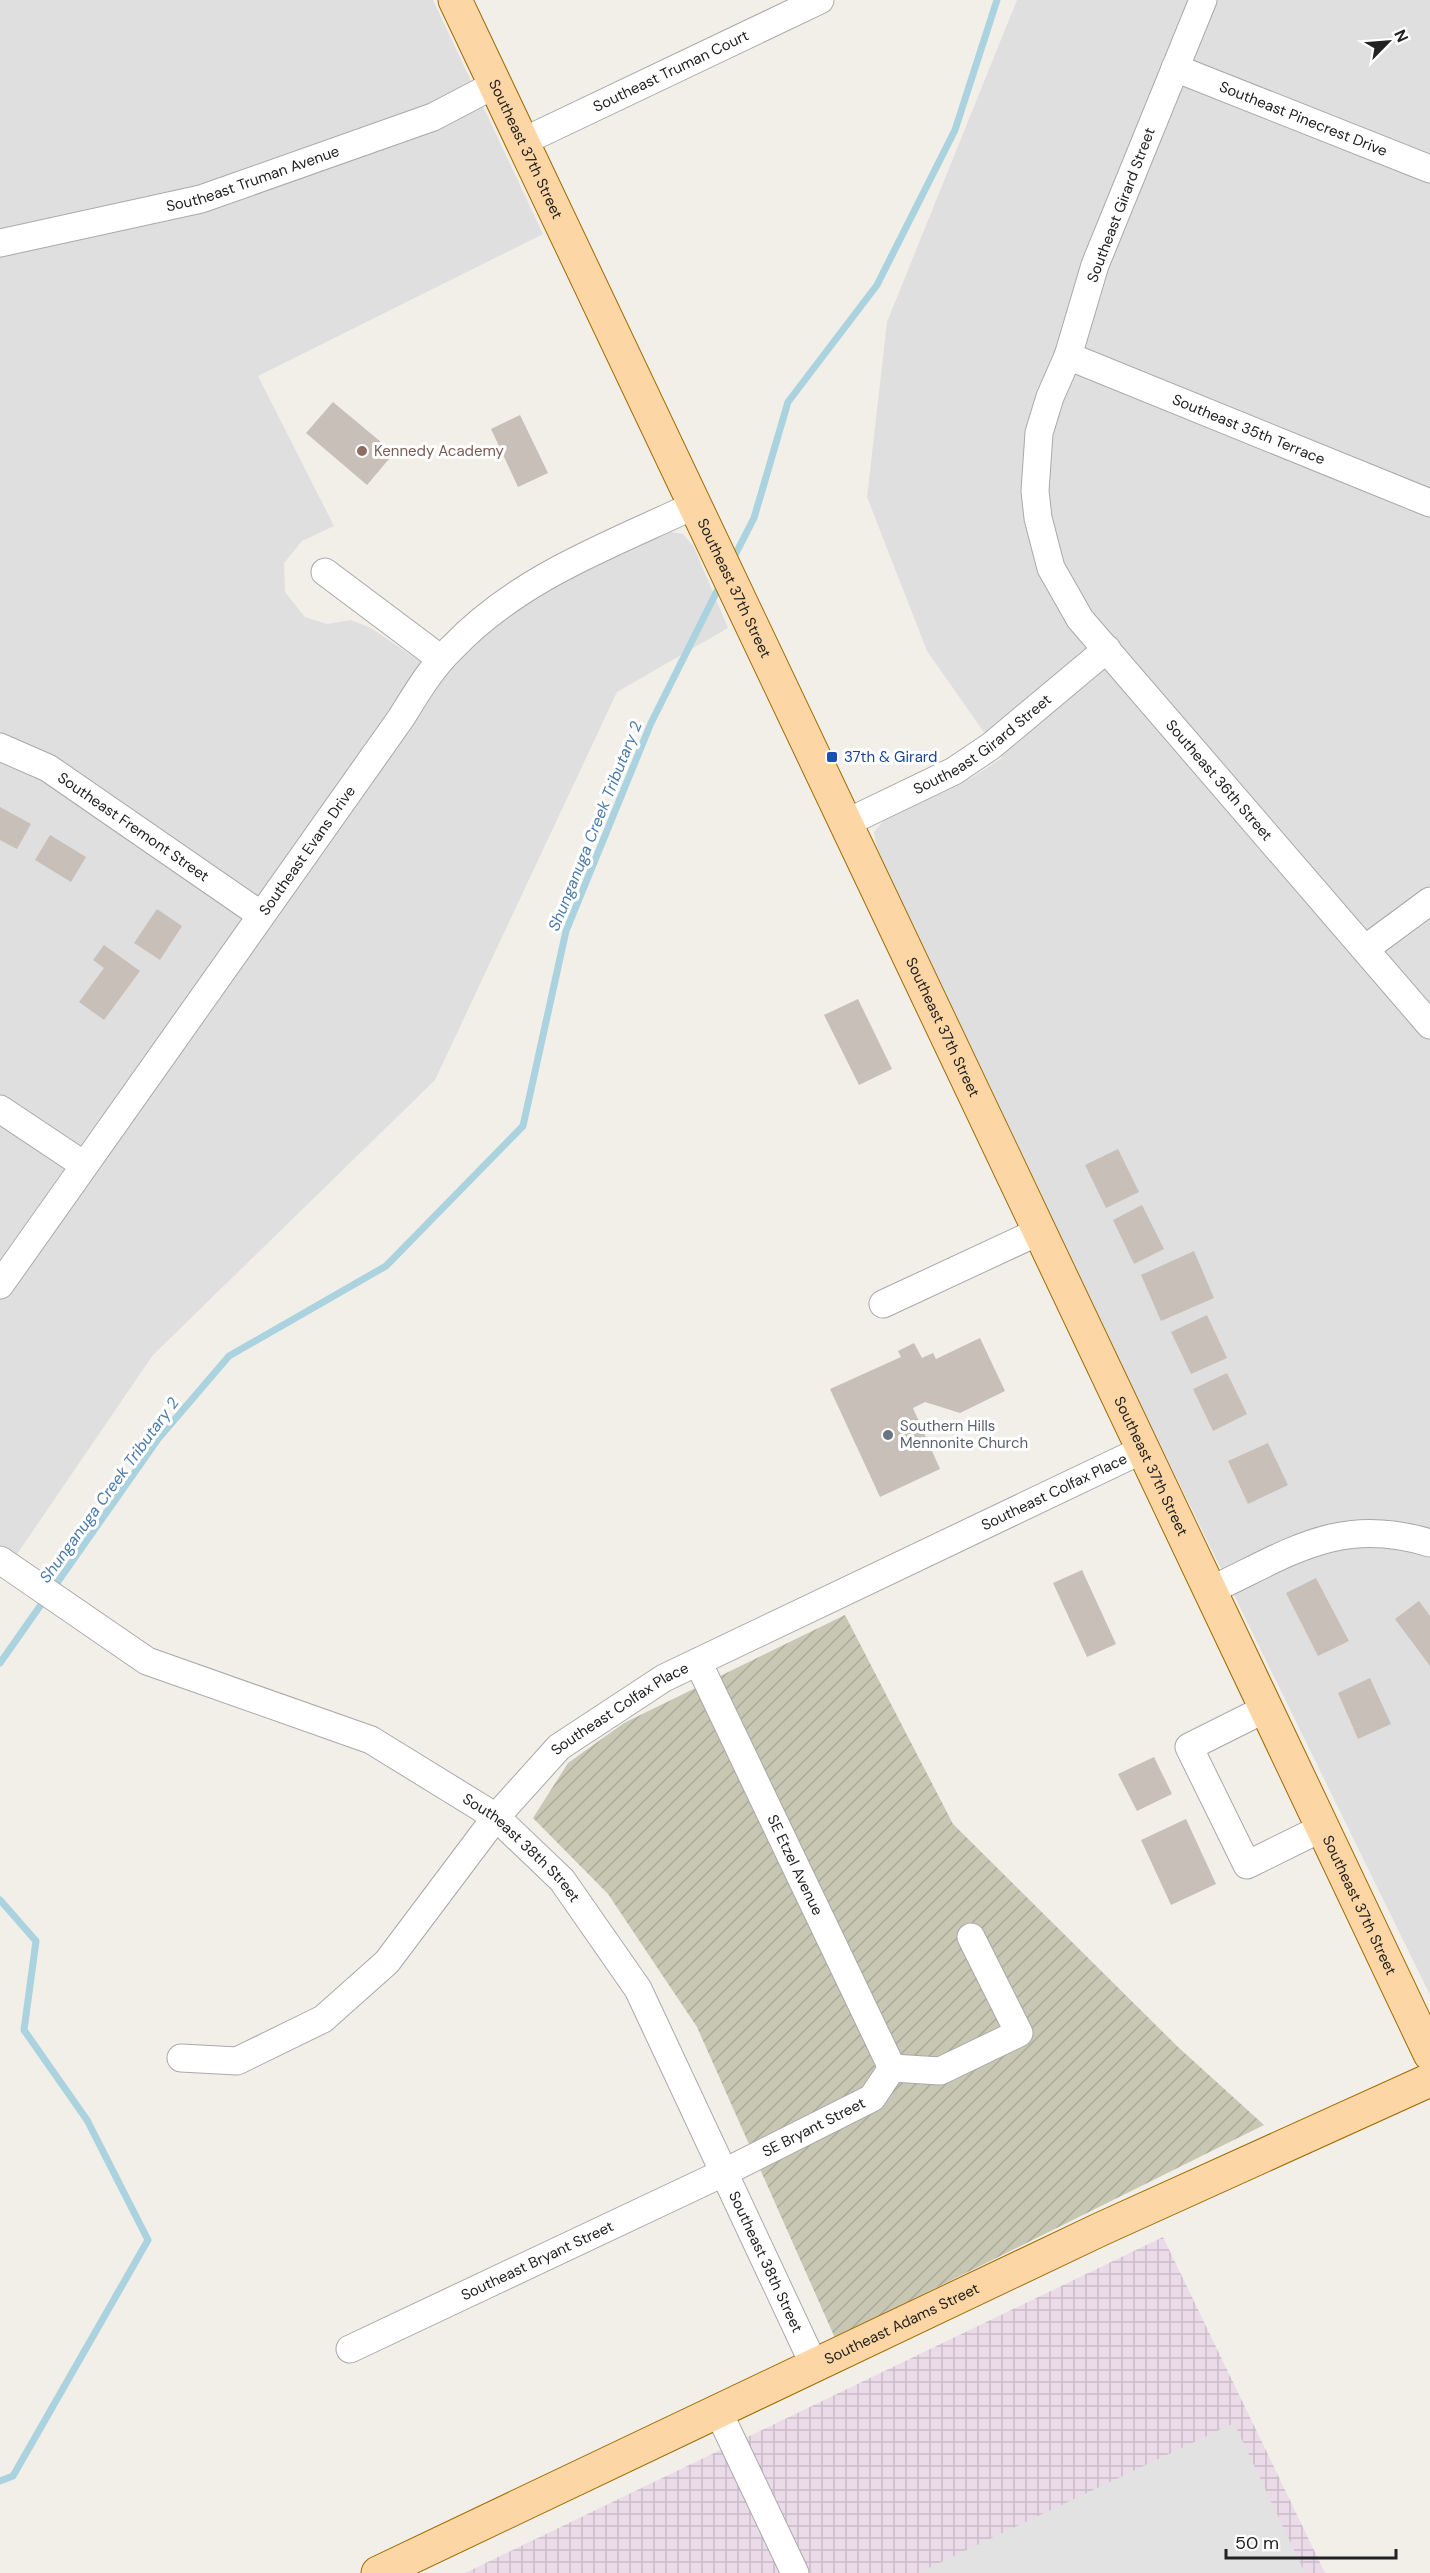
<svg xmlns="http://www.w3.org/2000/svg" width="1430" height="2573" viewBox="0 0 1430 2573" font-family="'DM Sans',sans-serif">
  <defs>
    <pattern id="industrial-grid" width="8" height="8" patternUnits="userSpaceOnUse" patternTransform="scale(1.5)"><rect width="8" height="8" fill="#ebdbe8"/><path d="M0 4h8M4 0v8" fill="none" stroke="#c9bcc7"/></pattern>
    <pattern id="construction-furrows" width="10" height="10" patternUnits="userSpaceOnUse" patternTransform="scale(1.5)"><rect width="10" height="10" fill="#c7c7b4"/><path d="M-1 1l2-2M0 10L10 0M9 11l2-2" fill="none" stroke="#abab9a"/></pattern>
  </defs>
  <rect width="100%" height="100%" fill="#f2efe9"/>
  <g fill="#e0dfdf">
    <polygon points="0,0 433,0 543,234 258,376 334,526 302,541 284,563 285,592 305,617 327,624 351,620 371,628 440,675 490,623 538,590 670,532 683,534 694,547 728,628 617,692 435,1080 153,1355 0,1579"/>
    <polygon points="1017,0 1430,0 1430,1995 1155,1434 877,848 874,832 885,819 973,777 1002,758 927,651 867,497 887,322"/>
  </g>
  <polygon fill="url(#industrial-grid)" points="1163,2237 1325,2573 465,2573"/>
  <polygon fill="url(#construction-furrows)" points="845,1615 953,1824 1178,2047 1264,2125 835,2338 697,2027 608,1894 533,1818 568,1763 624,1723"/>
  <polygon fill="#e2e2e2" points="1234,2423 1305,2573 918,2573"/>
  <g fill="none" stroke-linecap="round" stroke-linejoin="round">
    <g stroke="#aad3df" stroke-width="7">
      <polyline points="733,559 754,518 788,402 877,285 955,130 997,0"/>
      <polyline points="52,1590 158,1439 229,1356 386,1266 523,1126 566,931 651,723 721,583"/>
      <polyline points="0,1663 45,1599"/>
      <polyline points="0,1900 36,1941 24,2030 87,2120 148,2240 13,2476 0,2481"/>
    </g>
  </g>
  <g fill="#c7bfb8">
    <polygon points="333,402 394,453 367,485 306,433"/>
    <polygon points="520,415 548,473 518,487 491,429"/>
    <polygon points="0,807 31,824 17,849 0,840"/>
    <polygon points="50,835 86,857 71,882 35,860"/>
    <polygon points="157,909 182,926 160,960 134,943"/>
    <polygon points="104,945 140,971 104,1020 79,1002 104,968 93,960"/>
    <polygon points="858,999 892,1069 859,1085 824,1015"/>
    <polygon points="1118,1149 1139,1192 1106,1208 1085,1165"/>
    <polygon points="1142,1205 1164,1249 1134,1264 1113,1220"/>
    <polygon points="1194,1251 1214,1298 1161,1321 1141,1275"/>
    <polygon points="1207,1315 1227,1358 1191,1374 1171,1332"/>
    <polygon points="980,1338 1005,1391 960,1413 925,1402 913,1408 940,1469 880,1497 830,1389 901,1357 898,1351 914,1343 922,1358 933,1353 936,1359"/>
    <polygon points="1227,1373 1247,1414 1213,1431 1193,1389"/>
    <polygon points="1268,1443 1288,1485 1248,1504 1228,1461"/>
    <polygon points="1082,1570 1116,1644 1087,1657 1053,1583"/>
    <polygon points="1316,1578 1349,1641 1318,1656 1286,1593"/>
    <polygon points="1419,1601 1430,1616 1430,1666 1395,1619"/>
    <polygon points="1370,1678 1391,1724 1358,1739 1338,1693"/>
    <polygon points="1154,1757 1172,1794 1137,1811 1118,1774"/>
    <polygon points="1186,1819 1216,1884 1171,1905 1141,1840"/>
  </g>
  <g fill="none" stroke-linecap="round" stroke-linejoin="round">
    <defs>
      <g id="minor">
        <path id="s1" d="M 1203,0 L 1095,265 L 1068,356 L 1050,397 L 1039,433 L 1035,491 L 1038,518 L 1051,568 L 1080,619 L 1430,1025"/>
        <path id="s2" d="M 1175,68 L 1430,169"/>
        <path id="s3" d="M 522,142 L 820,0"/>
        <path id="s4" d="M 0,243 L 201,199 L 433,117 L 496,84"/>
        <path id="s5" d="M 1068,356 L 1430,503"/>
        <polyline points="325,572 441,659"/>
        <path id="s6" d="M 0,747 L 48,768 L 261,915"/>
        <path id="s7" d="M 846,823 L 954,771 L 991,746 L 1107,649"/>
        <polyline points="1365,949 1430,901"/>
        <polyline points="0,1109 84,1165"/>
        <path id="s8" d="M 0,1285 L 401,718 C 416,694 431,668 452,648 C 520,577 608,546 695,505"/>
        <polyline points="883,1304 1040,1231"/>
        <path id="s9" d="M 0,1560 L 147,1661 L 371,1740 L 496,1817 L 562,1880 L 638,1989 L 814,2365"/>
        <path d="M 1211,1590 C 1290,1553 1339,1515 1430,1543"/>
        <path id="s10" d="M 698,1662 L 892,2068"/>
        <polyline points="1267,1708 1189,1747 1247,1865 1324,1827"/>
        <path id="s11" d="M 181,2058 L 237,2061 L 323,2019 L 387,1962 L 496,1817 L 559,1747 L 664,1678 L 1144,1449"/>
        <polyline points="892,2068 940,2071 1019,2033 971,1937"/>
        <path id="s12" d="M 350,2349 L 723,2173 L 872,2098 L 892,2068"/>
        <polyline points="718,2411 795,2573"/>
      </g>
      <g id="major">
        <path id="s13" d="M 455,0 L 1430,2054"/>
        <path id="s14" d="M 378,2573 L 1101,2229 L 1430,2080"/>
      </g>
    </defs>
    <use href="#minor" stroke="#a9a9a9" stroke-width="29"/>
    <use href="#major" stroke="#a06b00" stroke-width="35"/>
    <use href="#minor" stroke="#fff" stroke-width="27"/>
    <use href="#major" stroke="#fcd6a4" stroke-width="33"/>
  </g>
  <circle fill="#8d6e63" stroke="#fff" stroke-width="2" cx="362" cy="451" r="6"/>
  <rect fill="#1a4fb4" stroke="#fff" stroke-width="2" x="826" y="751" width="12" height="12" rx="3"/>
  <circle fill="#6b7280" stroke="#fff" stroke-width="2" cx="888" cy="1435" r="6"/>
  <g text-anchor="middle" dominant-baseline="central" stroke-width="6" stroke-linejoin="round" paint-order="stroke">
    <g font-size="15" fill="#222" stroke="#fff">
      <text stroke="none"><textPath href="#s3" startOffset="165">Southeast Truman Court</textPath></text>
      <text stroke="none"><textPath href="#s2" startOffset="138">Southeast Pinecrest Drive</textPath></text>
      <text stroke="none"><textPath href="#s13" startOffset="165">Southeast 37th Street</textPath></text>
      <text stroke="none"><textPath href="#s4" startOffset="261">Southeast Truman Avenue</textPath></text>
      <text transform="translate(1121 205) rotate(-69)">Southeast Girard Street</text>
      <text stroke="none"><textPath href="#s5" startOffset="195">Southeast 35th Terrace</textPath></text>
      <text stroke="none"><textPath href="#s13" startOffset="651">Southeast 37th Street</textPath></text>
      <text stroke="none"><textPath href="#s7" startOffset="158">Southeast Girard Street</textPath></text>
      <text stroke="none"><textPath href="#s1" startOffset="872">Southeast 36th Street</textPath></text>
      <text stroke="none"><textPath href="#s6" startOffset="156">Southeast Fremont Street</textPath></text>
      <text stroke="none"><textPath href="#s8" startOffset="532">Southeast Evans Drive</textPath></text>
      <text stroke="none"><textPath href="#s13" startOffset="1137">Southeast 37th Street</textPath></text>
      <text stroke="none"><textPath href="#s13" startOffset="1623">Southeast 37th Street</textPath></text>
      <text stroke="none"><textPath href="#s11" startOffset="1071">Southeast Colfax Place</textPath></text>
      <text stroke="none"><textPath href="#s11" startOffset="585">Southeast Colfax Place</textPath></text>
      <text stroke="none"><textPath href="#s9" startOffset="602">Southeast 38th Street</textPath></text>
      <text stroke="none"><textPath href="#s10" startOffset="225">SE Etzel Avenue</textPath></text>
      <text stroke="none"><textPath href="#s13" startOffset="2109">Southeast 37th Street</textPath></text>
      <text stroke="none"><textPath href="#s12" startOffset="514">SE Bryant Street</textPath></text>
      <text stroke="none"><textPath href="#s12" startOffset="207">Southeast Bryant Street</textPath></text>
      <text stroke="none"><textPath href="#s9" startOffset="1088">Southeast 38th Street</textPath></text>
      <text stroke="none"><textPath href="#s14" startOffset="580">Southeast Adams Street</textPath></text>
    </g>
    <g font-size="15" fill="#785e54" stroke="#fff" text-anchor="start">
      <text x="374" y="451">Kennedy Academy</text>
    </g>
    <g font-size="15" fill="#164399" stroke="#fff" text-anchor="start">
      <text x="844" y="757">37th &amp; Girard</text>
    </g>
    <g font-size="15" fill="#5b616d" stroke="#fff" text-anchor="start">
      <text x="900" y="1426">Southern Hills<tspan x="900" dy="17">Mennonite Church</tspan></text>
    </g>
    <g font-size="16" font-style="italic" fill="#4a7aab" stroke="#fff">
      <text transform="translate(595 826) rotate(-68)">Shunganuga Creek Tributary 2</text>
      <text transform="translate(109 1490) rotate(-54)">Shunganuga Creek Tributary 2</text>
    </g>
  </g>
  <g transform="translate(1388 42) rotate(65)" stroke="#ffffff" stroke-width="4.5" paint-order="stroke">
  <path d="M0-4.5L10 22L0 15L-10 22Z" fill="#222222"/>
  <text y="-9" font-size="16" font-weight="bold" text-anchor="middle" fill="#222222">N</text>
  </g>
  <path d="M1226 2549v9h170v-9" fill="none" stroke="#222222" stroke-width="3"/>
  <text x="1235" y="2549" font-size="18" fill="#222222" stroke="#ffffff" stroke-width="4.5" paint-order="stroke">50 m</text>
</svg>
